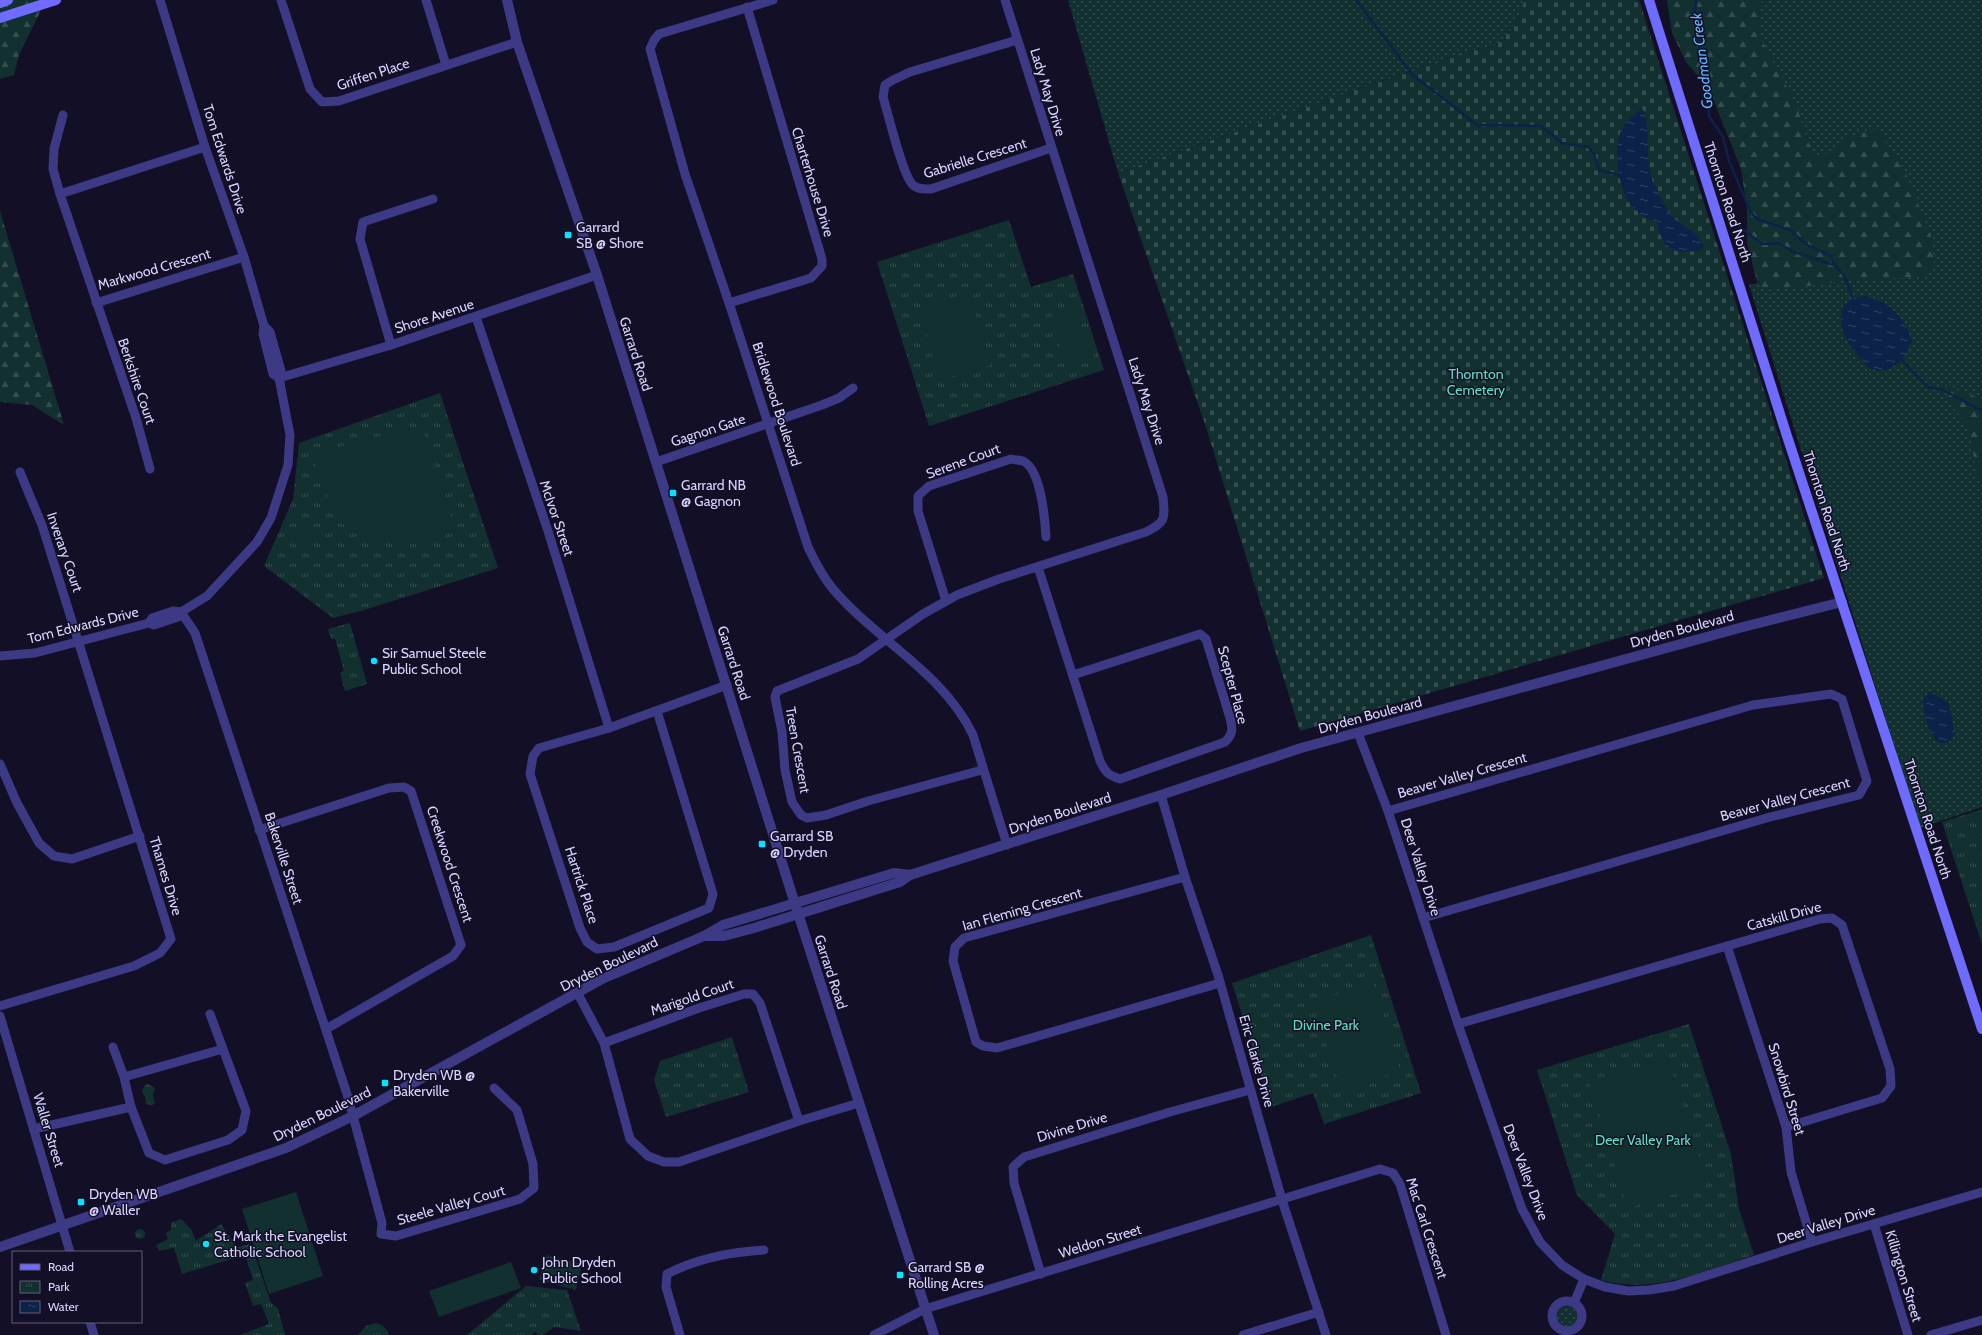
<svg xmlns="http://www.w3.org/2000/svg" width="1982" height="1335" viewBox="0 0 1982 1335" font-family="Cabin,sans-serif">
  <defs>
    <pattern id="grass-dots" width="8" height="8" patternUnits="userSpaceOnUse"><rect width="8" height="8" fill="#12302f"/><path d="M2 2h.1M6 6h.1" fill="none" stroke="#344d4e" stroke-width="1.8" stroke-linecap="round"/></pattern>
    <pattern id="forest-firs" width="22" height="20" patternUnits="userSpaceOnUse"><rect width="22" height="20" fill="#12302f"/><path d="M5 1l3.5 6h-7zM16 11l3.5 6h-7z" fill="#344d4e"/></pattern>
    <pattern id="cemetery-stones" width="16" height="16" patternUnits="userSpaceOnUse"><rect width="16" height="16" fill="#12302f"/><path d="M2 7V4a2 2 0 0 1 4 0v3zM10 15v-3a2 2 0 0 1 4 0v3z" fill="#344d4e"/></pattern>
    <pattern id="park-tufts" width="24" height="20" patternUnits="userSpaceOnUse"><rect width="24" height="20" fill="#12302f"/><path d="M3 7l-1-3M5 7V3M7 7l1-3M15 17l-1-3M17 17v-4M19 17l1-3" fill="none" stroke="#344d4e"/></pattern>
    <pattern id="water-ripples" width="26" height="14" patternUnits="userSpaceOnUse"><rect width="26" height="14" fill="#0c2248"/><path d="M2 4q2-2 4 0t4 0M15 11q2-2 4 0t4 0" fill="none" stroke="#2f4163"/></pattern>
  </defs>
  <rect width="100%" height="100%" fill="#130f26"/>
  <g fill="url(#grass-dots)">
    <polygon points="1068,0 1525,0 1515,25 1496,46 1465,52 1118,173"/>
    <polygon points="1763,0 1982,0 1982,807 1920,828 1749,285 1837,262 1801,170 1751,11"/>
    <circle cx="1567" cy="1317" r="11"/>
  </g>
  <g fill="url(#forest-firs)">
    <polygon points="0,0 46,0 19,55 14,75 0,79"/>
    <polygon points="1667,0 1762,0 1759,35 1796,104 1808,142 1818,160 1850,136 1878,129 1906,174 1932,239 1934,263 1925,277 1846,280 1819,285 1766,290 1757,282 1747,242 1747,209 1741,169 1709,89 1686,62 1672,33"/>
    <polygon points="0,211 64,425 32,405 0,402"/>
    <polygon points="1946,386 1982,399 1982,484 1975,473 1973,448 1967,424 1949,403"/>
  </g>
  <polygon fill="url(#cemetery-stones)" points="1525,0 1639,0 1824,578 1300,731 1205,424 1118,173 1465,52 1496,46 1515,25"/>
  <g fill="url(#park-tufts)">
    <polygon points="1009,220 1031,287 1073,274 1104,370 929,426 877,262"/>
    <polygon points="440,393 498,568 361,611 333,618 264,566 293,499 299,443"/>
    <polygon points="350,623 367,684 345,691 340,673 344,671 335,639 331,639 328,629"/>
    <polygon points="1982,809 1982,944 1942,822"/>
    <polygon points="1371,935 1421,1093 1324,1124 1313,1093 1271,1107 1232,983"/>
    <path d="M 1689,1024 L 1731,1154 L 1739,1209 L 1754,1255 C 1704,1271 1653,1295 1601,1280 L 1615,1234 L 1577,1195 L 1537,1070 Z"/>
    <polygon points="732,1037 749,1092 666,1117 654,1080 660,1061"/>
    <polygon points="148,1084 155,1088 153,1095 155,1103 152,1105 146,1104 145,1097 142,1091 145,1085"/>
    <path d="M 181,1219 L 191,1229 L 196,1241 C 204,1235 212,1231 221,1224 L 237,1247 L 251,1244 L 271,1303 L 278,1308 L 285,1335 L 240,1335 L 269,1324 L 261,1304 L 253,1306 L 245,1283 L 253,1280 L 245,1255 L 182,1274 L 174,1248 L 159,1251 L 156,1245 L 168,1239 L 166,1233 L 171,1230 L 171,1223 Z"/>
    <circle cx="140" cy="1234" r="5"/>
    <polygon points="526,1286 567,1290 581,1331 555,1327 542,1335 539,1335 535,1332 531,1335 467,1335"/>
    <path d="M 376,1323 C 382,1325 388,1328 389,1335 L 358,1335 L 366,1326 Z"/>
  </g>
  <g fill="#12302f">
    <polygon points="969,295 990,365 940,380 919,310"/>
    <polygon points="1076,307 1090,352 1067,359 1063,355 1051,317 1054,314"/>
    <polygon points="414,428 424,432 455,531 434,539 405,545 352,531 336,519 311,454"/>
    <polygon points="302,524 315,530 305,549 293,543"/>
    <polygon points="1373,983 1400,1072 1341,1090 1313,1002"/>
    <polygon points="1668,1058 1707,1184 1628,1208 1589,1082"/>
    <polygon points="296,1192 323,1276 269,1294 242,1209"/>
    <polygon points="546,1255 582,1264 576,1290 539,1280"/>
    <polygon points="511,1262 521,1288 439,1317 429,1291"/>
  </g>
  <g fill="url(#water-ripples)">
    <path d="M 1642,108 C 1653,131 1643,160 1654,184 C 1659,194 1665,208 1672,216 C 1684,230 1698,228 1704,249 C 1680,256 1661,252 1658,224 C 1647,218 1639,214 1631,205 C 1619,191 1613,150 1620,133 C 1624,123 1634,115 1642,108 Z"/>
    <path d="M 1866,296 C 1891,303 1904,317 1912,341 L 1902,360 L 1890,369 L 1879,371 L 1869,368 L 1850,346 L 1844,334 L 1841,325 L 1842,307 L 1853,298 Z"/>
    <path d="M 1929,693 L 1936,695 L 1949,704 L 1955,734 C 1936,764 1921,713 1923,698 Z"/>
  </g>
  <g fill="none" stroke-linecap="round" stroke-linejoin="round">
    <g stroke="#0c2248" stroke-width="2.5">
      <polyline points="1356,0 1413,75 1477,125 1541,126 1562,143 1588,147 1594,154 1599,170 1619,175"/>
      <polyline points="1696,0 1695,20 1709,95 1709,116 1723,137 1729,161 1751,213 1759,220 1790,230 1807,245 1831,256 1835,265 1844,276 1853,298"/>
      <polyline points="1740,227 1762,244 1778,243 1794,252 1834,265"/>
      <polyline points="1902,360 1928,387 1941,389 1982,411"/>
    </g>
    <g stroke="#3d3a85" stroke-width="9">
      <polyline points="160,0 205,147 244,257 264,326 263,334 273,374 279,378"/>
      <polyline points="281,0 310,89 322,102 339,101 517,42"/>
      <polyline points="426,0 446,65"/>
      <path d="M 773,0 L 659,34 L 654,40 L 650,49 L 685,174 L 729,303 L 808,547 C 815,562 822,576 833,589 C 876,640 944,673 973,735 L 1007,845"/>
      <path d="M 1017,40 L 910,72 L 893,80 L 885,85 L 883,97 C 888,113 903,177 913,185 C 918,190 924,189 931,189 L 1051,148"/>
      <polyline points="63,115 54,149 53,169 60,194 136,418 150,469"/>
      <polyline points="60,194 205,147"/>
      <polyline points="96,303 244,257"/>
      <polyline points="729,303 811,278 822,266 822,259 747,7"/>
      <polyline points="476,317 548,531 609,728"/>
      <polyline points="391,345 360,239 363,222 433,199"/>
      <polyline points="279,378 391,345 597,275"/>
      <polyline points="656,462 822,405 839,398 853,388"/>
      <path d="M 1038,567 L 1100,761 C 1105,772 1108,775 1120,779 L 1225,742 C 1233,734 1233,729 1230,718 L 1206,639 L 1200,634 L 1073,675"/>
      <path d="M 946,601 L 918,511 L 918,496 L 929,486 L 1011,459 C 1015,460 1019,460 1023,461 C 1041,469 1045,520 1046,537"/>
      <polyline points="181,612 195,633 347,1094 382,1223 381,1234 396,1236 520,1199 534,1188 533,1164 517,1110 494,1088"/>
      <polyline points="149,623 152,618 173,611 181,612"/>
      <polyline points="0,656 35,653 149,623 154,625 178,617 181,612 207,596 257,542 271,518 288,465 290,435 279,378 281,371 270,332 264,326"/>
      <polyline points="657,711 713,894 709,908 614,947 597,949 587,942 580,928 530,774 533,756 539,748 609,728 727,685"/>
      <polyline points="1358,733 1388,811 1458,1024 1522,1209 1540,1242 1562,1265 1584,1279 1605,1287 1628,1291 1649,1290 1674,1286 1812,1242 1982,1192"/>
      <polyline points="0,764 17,803 39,843 54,856 72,859 140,836"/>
      <path d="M 982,770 L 868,801 L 826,815 L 807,818 L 801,815 L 792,802 L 785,770 L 782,732 L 775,697 L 777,691 L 858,659 L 923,614 L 957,595 L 999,579 L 1146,532 C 1166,522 1165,519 1163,497 L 1005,0"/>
      <polyline points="1161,795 1185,877 1218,975 1282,1200 1326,1335"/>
      <polyline points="1388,811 1753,705 1831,694 1842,699 1867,781 1859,795 1770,817 1423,918"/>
      <polyline points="259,830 389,788 404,787 411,791 461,945 453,956 326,1029"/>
      <polyline points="1185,877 964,938 955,947 953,961 976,1042 983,1046 997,1048 1220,983"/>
      <polyline points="1727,946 1786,1127 1791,1172 1812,1242"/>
      <polyline points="578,994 604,1043 630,1139 648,1156 664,1162 679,1162 799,1121 859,1103"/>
      <polyline points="0,1006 134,966 160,953 171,939 42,525 20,472"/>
      <polyline points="0,1016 70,1252"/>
      <polyline points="1458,1024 1820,919 1832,918 1842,925 1890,1069 1891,1086 1882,1098 1786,1127"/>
      <polyline points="604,1043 699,1008 744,994 753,994 760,1003 799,1121"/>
      <polyline points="113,1047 124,1077 131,1107 149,1153 165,1160 228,1140 242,1130 246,1111 210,1014"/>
      <polyline points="124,1077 223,1049"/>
      <polyline points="34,1129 131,1107"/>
      <polyline points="1874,1224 1908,1335"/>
      <polyline points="1041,1274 1014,1183 1013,1167 1024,1157 1170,1112 1250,1090"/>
      <circle cx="1567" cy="1316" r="15"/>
      <polyline points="1574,1303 1584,1279"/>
      <polyline points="90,1322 94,1335"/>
      <path d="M 680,1335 L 666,1287 L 667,1274 C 698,1258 730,1252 764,1250"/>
      <polyline points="874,1335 925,1309 1380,1169 1393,1173 1400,1184 1446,1335"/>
      <polyline points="1243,1335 1319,1312"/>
      <polyline points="1931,1335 1982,1320"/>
    </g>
    <g stroke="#3d3a85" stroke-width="10">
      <polyline points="507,0 517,42 597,275 795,904 934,1335"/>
      <polyline points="704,936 724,936 754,928 900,882 910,875 1161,795 1301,748 1743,627 1842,602"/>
      <polyline points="0,1247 286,1148 353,1116 602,979 704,936 723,925 894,873 910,875"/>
    </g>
    <g stroke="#6f6bff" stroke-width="10">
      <polyline points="1649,0 1786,433 1982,1029"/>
      <polyline points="0,3 8,0"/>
      <polyline points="0,18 56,0"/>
    </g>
  </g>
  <g fill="#00e5ff" stroke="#130f26" stroke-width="1.5">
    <rect x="564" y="231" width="8" height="8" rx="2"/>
    <rect x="669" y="489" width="8" height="8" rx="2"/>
    <circle cx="374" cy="661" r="4"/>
    <rect x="758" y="840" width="8" height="8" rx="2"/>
    <rect x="381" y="1079" width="8" height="8" rx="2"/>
    <rect x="77" y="1198" width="8" height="8" rx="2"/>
    <circle cx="206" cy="1244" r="4"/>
    <circle cx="534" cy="1270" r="4"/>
    <rect x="896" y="1271" width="8" height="8" rx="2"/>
  </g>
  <g text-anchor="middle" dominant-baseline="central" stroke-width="3" stroke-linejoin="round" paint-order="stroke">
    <g font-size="14" fill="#d9d4ff" stroke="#130f26">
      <text transform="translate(373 74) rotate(-18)">Griffen Place</text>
      <text transform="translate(1048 92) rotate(73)">Lady May Drive</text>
      <text transform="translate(975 158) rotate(-17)">Gabrielle Crescent</text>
      <text transform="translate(225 159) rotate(72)">Tom Edwards Drive</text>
      <text transform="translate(813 182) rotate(73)">Charterhouse Drive</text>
      <text transform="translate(1728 202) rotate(72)">Thornton Road North</text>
      <text transform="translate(154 269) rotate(-16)">Markwood Crescent</text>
      <text transform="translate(434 316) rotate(-18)">Shore Avenue</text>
      <text transform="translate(636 354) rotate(72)">Garrard Road</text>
      <text transform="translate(137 381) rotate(71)">Berkshire Court</text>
      <text transform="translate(1147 401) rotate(72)">Lady May Drive</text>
      <text transform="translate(777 404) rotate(72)">Bridlewood Boulevard</text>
      <text transform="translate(708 430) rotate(-18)">Gagnon Gate</text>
      <text transform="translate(963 461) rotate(-20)">Serene Court</text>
      <text transform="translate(1827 511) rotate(72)">Thornton Road North</text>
      <text transform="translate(557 518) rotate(71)">McIvor Street</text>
      <text transform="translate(65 552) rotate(71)">Inverary Court</text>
      <text transform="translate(83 625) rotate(-14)">Tom Edwards Drive</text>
      <text transform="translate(1682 629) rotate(-15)">Dryden Boulevard</text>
      <text transform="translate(734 663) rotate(72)">Garrard Road</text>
      <text transform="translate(1233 685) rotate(75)">Scepter Place</text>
      <text transform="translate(1370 715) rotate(-15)">Dryden Boulevard</text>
      <text transform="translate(798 750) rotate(80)">Treen Crescent</text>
      <text transform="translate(1462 775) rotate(-16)">Beaver Valley Crescent</text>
      <text transform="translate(1785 799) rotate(-15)">Beaver Valley Crescent</text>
      <text transform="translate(1060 813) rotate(-18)">Dryden Boulevard</text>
      <text transform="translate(1928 819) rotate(72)">Thornton Road North</text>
      <text transform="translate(284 858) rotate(72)">Bakerville Street</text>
      <text transform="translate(450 864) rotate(72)">Creekwood Crescent</text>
      <text transform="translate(1421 867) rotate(72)">Deer Valley Drive</text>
      <text transform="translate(166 876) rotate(73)">Thames Drive</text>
      <text transform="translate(582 885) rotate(72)">Hartrick Place</text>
      <text transform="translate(1022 909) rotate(-16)">Ian Fleming Crescent</text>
      <text transform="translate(1784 916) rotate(-15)">Catskill Drive</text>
      <text transform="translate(609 964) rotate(-26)">Dryden Boulevard</text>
      <text transform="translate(831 972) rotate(72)">Garrard Road</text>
      <text transform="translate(692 997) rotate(-19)">Marigold Court</text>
      <text transform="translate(1257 1061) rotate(74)">Eric Clarke Drive</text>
      <text transform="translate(1787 1089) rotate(73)">Snowbird Street</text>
      <text transform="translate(322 1114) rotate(-26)">Dryden Boulevard</text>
      <text transform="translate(1072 1127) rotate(-17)">Divine Drive</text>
      <text transform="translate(49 1130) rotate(73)">Waller Street</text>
      <text transform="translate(1526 1172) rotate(69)">Deer Valley Drive</text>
      <text transform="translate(451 1205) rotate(-16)">Steele Valley Court</text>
      <text transform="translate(1826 1224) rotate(-17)">Deer Valley Drive</text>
      <text transform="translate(1427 1228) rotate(72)">Mac Carl Crescent</text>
      <text transform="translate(1100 1241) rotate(-17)">Weldon Street</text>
      <text transform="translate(1904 1276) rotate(73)">Killington Street</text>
    </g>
    <g font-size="14" fill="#d9d4ff" stroke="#130f26" text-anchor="start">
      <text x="576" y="227">Garrard<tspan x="576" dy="16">SB @ Shore</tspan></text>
      <text x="681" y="485">Garrard NB<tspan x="681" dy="16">@ Gagnon</tspan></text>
      <text x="382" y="653">Sir Samuel Steele<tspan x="382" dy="16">Public School</tspan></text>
      <text x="770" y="836">Garrard SB<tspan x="770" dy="16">@ Dryden</tspan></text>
      <text x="393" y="1075">Dryden WB @<tspan x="393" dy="16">Bakerville</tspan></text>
      <text x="89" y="1194">Dryden WB<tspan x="89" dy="16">@ Waller</tspan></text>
      <text x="214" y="1236">St. Mark the Evangelist<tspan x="214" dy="16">Catholic School</tspan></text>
      <text x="542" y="1262">John Dryden<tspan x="542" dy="16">Public School</tspan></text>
      <text x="908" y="1267">Garrard SB @<tspan x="908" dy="16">Rolling Acres</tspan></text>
    </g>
    <g font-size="14" fill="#5fe0c0" stroke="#130f26">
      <text x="1476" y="374">Thornton<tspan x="1476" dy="16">Cemetery</tspan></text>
      <text x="1326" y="1025">Divine Park</text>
      <text x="1643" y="1140">Deer Valley Park</text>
    </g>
    <g font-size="15" font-style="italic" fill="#62b6ff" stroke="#130f26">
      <text transform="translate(1702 61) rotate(-97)">Goodman Creek</text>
    </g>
  </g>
  <rect x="12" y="1251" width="130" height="72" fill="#130f26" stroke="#625e7d"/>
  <rect x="20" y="1264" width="20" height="6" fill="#6f6bff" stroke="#625e7d"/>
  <text x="48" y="1271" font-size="12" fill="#d9d4ff">Road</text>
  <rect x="20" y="1281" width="20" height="12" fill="url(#park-tufts)" stroke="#625e7d"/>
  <text x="48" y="1291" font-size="12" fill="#d9d4ff">Park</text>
  <rect x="20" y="1301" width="20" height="12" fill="url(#water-ripples)" stroke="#625e7d"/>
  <text x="48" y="1311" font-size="12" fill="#d9d4ff">Water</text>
</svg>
